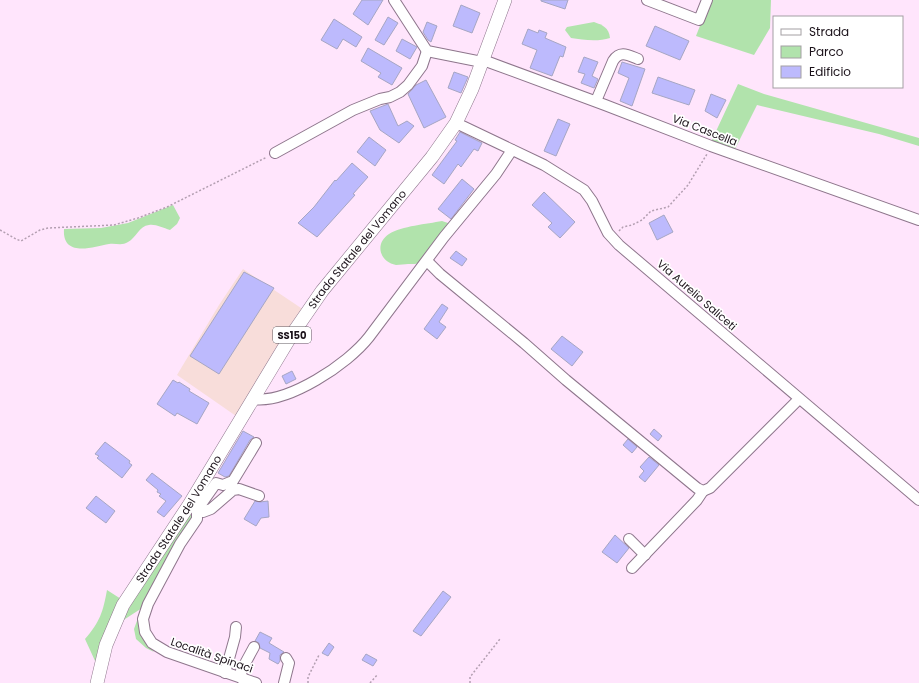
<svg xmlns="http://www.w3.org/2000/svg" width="919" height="683" viewBox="0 0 919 683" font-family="Poppins,sans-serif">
  <rect width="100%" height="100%" fill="#ffe5fc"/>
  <polygon fill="#f8ddda" points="243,269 304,310 236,416 177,375 219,305"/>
  <g fill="#b1e3ac">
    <polygon points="710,0 771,0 770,28 754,55 696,36"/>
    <path d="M 594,22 C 603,25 609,28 610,38 C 598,42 583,40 571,38 L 565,30 L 567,27 Z"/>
    <polygon points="738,84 764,94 919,138 919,146 879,134 757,105 735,149 711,142"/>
    <path d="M 173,205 L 180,218 L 177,224 L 170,230 C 163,228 156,224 149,225 C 139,226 136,238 128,242 C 122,246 116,243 109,244 C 93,247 62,258 64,229 L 101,228 L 128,223 Z"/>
    <path d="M 442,221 L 451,224 C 446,230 425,260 421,263 C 417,264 412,264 408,264 C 405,264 400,265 396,265 C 380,262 374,244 389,234 C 402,226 427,224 442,221 Z"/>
    <polygon points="191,513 194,516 142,608 122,621 137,594"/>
    <path d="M 107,590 L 121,599 L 96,663 L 85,639 C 100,622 103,612 107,590 Z"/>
    <path d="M 138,618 C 138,634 143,640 154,652 L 146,648 L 136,639 L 134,629 Z"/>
  </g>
  <g fill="#bdbafd" stroke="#a6a6c3">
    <polygon points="362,0 383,0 368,25 353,14"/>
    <polygon points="541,0 568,0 565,9 541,1"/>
    <polygon points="461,5 480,13 472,33 453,26"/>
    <polygon points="388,17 398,23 384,45 375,40"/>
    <polygon points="334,19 362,37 356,47 343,39 337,49 321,40"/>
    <polygon points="427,22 437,26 431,42 428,40 423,32"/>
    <polygon points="655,26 689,41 680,60 646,46"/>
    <polygon points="528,29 538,33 539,30 547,33 545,38 566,47 563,57 560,56 552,76 530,68 537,50 522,44"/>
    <polygon points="402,39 417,47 410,59 396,51"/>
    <polygon points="368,48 402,68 392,85 378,77 381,73 361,61"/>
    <polygon points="584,57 598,62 592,76 598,79 594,88 581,83 585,74 578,72"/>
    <polygon points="622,62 645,69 632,106 620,101 629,78 618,73"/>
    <polygon points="454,72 468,77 461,93 448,88"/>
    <polygon points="658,77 695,90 689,105 652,93"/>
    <polygon points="426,80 446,117 424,128 408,94 416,85"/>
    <polygon points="711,94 726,100 717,118 705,111"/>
    <polygon points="388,104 398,126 407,121 414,126 399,143 380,130 370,111"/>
    <polygon points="558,119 570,124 556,156 544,151"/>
    <polygon points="460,132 482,143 478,151 474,149 461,167 458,164 444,184 432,175 457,141 455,140"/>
    <polygon points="369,137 386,150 375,166 357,152"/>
    <polygon points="352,163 368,177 353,194 355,195 317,237 298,223 314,207 335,180 336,181"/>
    <polygon points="462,179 474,189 451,219 438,209"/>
    <polygon points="544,192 575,222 560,238 548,227 552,223 532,205"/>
    <polygon points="664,215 673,232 657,240 649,223"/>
    <polygon points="456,251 467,259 462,266 450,258"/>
    <polygon points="244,272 274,288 219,374 190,356"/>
    <polygon points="442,304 448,308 439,322 446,327 437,339 424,329"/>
    <polygon points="562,336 583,352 572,366 551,349"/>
    <polygon points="292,371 296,379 286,384 282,376"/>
    <polygon points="173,380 178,383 179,382 190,389 189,391 209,403 197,424 177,413 175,416 157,404"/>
    <polygon points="654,429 662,436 658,441 650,434"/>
    <polygon points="243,431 254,437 250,440 229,476 225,477 218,473"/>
    <polygon points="628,439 637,447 632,453 623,445"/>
    <polygon points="105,442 130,461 129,463 132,465 122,478 97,458 99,456 95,454"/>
    <polygon points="649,457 659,465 645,482 639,477 644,471 640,467"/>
    <polygon points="152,473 182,496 164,517 157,512 166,501 159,496 161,494 157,492 158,490 146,480"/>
    <polygon points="96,496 115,511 106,523 86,508"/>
    <polygon points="255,501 260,502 268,501 269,517 261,518 256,526 244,519"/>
    <polygon points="615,535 629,548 617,563 602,552"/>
    <polygon points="443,591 451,597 421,636 413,631"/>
    <polygon points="260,632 272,638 269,643 284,652 280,655 280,661 278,664 269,659 270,653 260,648 259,643 255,641"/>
    <polygon points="329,643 334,647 328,656 322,653"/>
    <polygon points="366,654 377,660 373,666 362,660"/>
  </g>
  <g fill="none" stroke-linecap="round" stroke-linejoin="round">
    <defs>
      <g id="minor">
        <polyline points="394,0 427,51 482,62"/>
        <polyline points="647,0 699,20 707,0"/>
        <polyline points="483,60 605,105 711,146 919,220"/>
        <path d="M 596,101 L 613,61 C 620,50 628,55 638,59"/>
        <polyline points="456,123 544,165 584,190 592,201 608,233 619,245 919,500"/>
        <polyline points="275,153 353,110 380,99 390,97 400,92 408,85 422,66 427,51"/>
        <polyline points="427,261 440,274 524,343 566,380 697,488 703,491 710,488 799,399"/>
        <path d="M 253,399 C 288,404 348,364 369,337 L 444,237 L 496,174 L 512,150"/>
        <polyline points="256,443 233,481 223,485 216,483 197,510 203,512 211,509 233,490 239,489 259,496"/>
        <polyline points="189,505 197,510 197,519 180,544 148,604 143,619 145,632 152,643 167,652 256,683"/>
        <polyline points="629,539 645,555"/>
        <polyline points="632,568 697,500 703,491"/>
        <polyline points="225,673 235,637 236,627"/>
        <polyline points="242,679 241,671 254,647"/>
        <polyline points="284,683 289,663 286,658"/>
      </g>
      <g id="major">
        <path id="s1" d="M 97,683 L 106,645 L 123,605 L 189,505 L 291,336 L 322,291 L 432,157 L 456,123 L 472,89 L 505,0"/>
      </g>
    </defs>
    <use href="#minor" stroke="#8e768c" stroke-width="12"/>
    <use href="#major" stroke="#8e768c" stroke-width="14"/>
    <g stroke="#b39fb1" stroke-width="1.5" stroke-dasharray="2 2" stroke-linecap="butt">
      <polyline points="0,230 16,239 21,241 40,230 48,228 114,225 138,218 167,207 267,157"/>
      <polyline points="619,231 623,227 632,225 642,220 651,211 668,207 688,185 707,154"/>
      <polyline points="308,683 308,677 319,655"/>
      <polyline points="370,683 378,674"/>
      <polyline points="470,683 470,677 500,639"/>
    </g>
    <use href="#minor" stroke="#fff" stroke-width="10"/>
    <use href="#major" stroke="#fff" stroke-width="13"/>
  </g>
  <g text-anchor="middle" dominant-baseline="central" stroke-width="3.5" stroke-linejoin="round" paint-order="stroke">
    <rect fill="#fff" stroke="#5f595f" stroke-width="1" x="273" y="327" width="38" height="16" rx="3"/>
    <g font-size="10" font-weight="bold" fill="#1b121a">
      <text x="292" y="335">SS150</text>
    </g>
    <g font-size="11" fill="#1b121a" stroke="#fff">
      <text transform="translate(705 130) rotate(21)">Via Cascella</text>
      <text stroke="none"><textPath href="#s1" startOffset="509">Strada Statale del Vomano</textPath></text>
      <text transform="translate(697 295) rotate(41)">Via Aurelio Saliceti</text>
      <text stroke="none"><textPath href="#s1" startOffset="185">Strada Statale del Vomano</textPath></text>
      <text transform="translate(212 655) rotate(19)">Località Spinaci</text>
    </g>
  </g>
  <rect x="773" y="16" width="130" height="72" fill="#ffffff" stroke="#a4a0a3"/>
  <rect x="781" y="29" width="20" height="6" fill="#ffffff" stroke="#a4a0a3"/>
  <text x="809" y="36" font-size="12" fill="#1b121a">Strada</text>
  <rect x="781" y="46" width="20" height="12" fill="#b1e3ac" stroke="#a4a0a3"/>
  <text x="809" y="56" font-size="12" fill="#1b121a">Parco</text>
  <rect x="781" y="66" width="20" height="12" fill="#bdbafd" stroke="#a4a0a3"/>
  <text x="809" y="76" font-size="12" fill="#1b121a">Edificio</text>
</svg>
